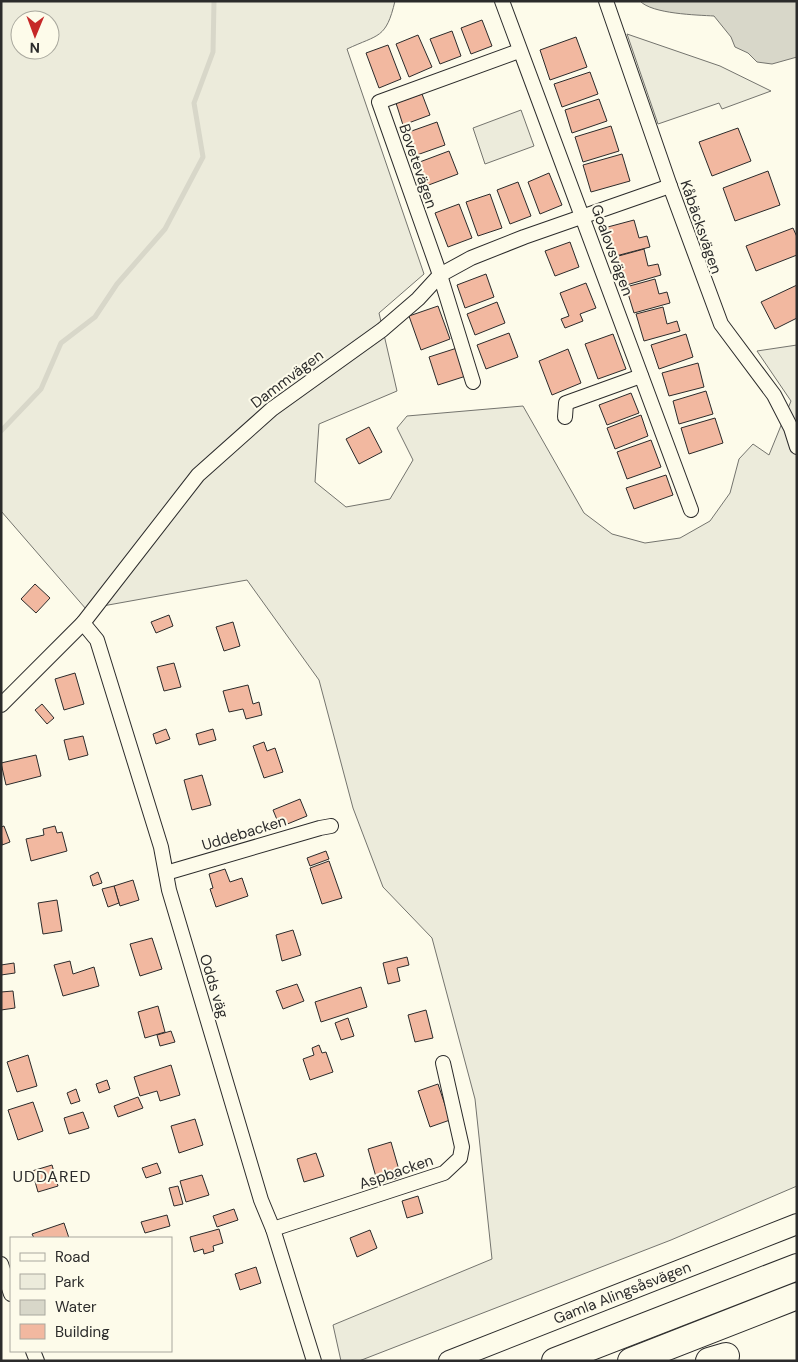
<svg xmlns="http://www.w3.org/2000/svg" width="798" height="1362" viewBox="0 0 798 1362" font-family="'DM Sans',sans-serif">
  <rect width="100%" height="100%" fill="#fdfbea"/>
  <g fill="#ecebdb" stroke="#74746e" fill-rule="evenodd">
    <path d="M 1,1 L 395,1 C 386,39 379,34 347,49 L 424,274 L 379,313 L 397,391 L 319,424 L 315,482 L 346,507 L 390,499 L 413,460 L 397,428 L 407,416 L 523,406 L 584,513 L 612,534 L 645,543 L 680,538 L 710,521 L 730,493 L 739,459 L 753,444 L 769,455 L 791,401 L 757,351 L 797,345 L 797,1186 L 671,1240 L 359,1361 L 341,1361 L 333,1325 L 492,1259 L 475,1099 L 432,938 L 383,887 L 353,808 L 319,680 L 247,580 L 86,609 L 1,511 ZM 20,20 L 50,20 L 50,50 L 20,50 Z"/>
    <polygon points="627,34 720,66 771,91 722,109 719,103 658,124"/>
    <polygon points="521,110 534,146 485,164 473,128"/>
  </g>
  <path fill="#d8d7c9" stroke="#74746e" d="M 640,1 L 797,1 L 797,57 L 772,64 L 757,62 L 748,53 L 735,47 L 731,37 L 714,16 C 697,15 652,14 640,1 Z"/>
  <g fill="none" stroke-linecap="round" stroke-linejoin="round">
    <polyline stroke="#d8d7c9" stroke-width="5" points="1,431 41,389 61,343 95,317 117,284 165,229 203,157 194,103 213,52 214,1"/>
  </g>
  <g fill="#f2b8a0" stroke="#2b2b2b">
    <polygon points="482,20 492,46 471,54 461,28"/>
    <polygon points="452,31 461,56 440,64 430,39"/>
    <polygon points="418,35 432,67 409,77 396,44"/>
    <polygon points="576,37 587,67 550,80 540,50"/>
    <polygon points="388,45 401,79 379,88 366,53"/>
    <polygon points="590,72 598,94 562,107 554,84"/>
    <polygon points="422,94 430,115 403,125 396,103"/>
    <polygon points="599,99 607,121 572,133 565,110"/>
    <polygon points="437,122 445,145 414,156 406,133"/>
    <polygon points="611,126 619,151 583,162 575,137"/>
    <polygon points="738,128 751,161 712,176 699,142"/>
    <polygon points="449,151 458,174 426,186 417,163"/>
    <polygon points="622,154 630,181 591,192 583,165"/>
    <polygon points="768,171 780,205 735,221 723,188"/>
    <polygon points="549,173 562,205 540,214 528,182"/>
    <polygon points="518,182 531,216 510,224 497,190"/>
    <polygon points="490,194 502,228 478,236 466,202"/>
    <polygon points="459,204 472,238 448,247 435,213"/>
    <polygon points="634,220 639,238 647,236 650,247 612,257 604,228"/>
    <polygon points="793,228 797,237 797,255 756,271 746,246"/>
    <polygon points="570,242 579,267 555,276 545,251"/>
    <polygon points="644,249 648,266 658,264 661,275 623,286 615,257"/>
    <polygon points="486,274 494,297 465,308 457,285"/>
    <polygon points="655,279 659,294 667,292 670,303 634,313 626,287"/>
    <polygon points="586,283 596,308 580,314 583,321 565,328 561,319 569,316 560,293"/>
    <polygon points="797,285 797,318 775,329 761,302"/>
    <polygon points="497,302 505,323 475,335 467,314"/>
    <polygon points="438,306 450,339 421,350 409,316"/>
    <polygon points="663,307 667,324 677,321 680,331 644,341 636,314"/>
    <polygon points="509,333 518,357 486,369 477,345"/>
    <polygon points="613,334 626,369 598,379 585,344"/>
    <polygon points="686,334 693,357 659,369 651,345"/>
    <polygon points="457,348 466,376 438,385 429,357"/>
    <polygon points="568,349 581,383 552,395 539,361"/>
    <polygon points="698,363 704,387 669,396 662,373"/>
    <polygon points="706,391 713,414 679,424 673,401"/>
    <polygon points="631,393 639,413 607,425 599,405"/>
    <polygon points="641,415 648,436 615,449 607,428"/>
    <polygon points="715,418 723,443 689,454 681,428"/>
    <polygon points="369,427 382,452 359,464 346,439"/>
    <polygon points="651,440 661,467 627,479 617,452"/>
    <polygon points="666,475 673,495 634,509 626,488"/>
    <polygon points="35,584 50,598 36,613 21,599"/>
    <polygon points="169,615 173,626 156,633 151,622"/>
    <polygon points="233,622 240,646 224,651 216,627"/>
    <polygon points="174,663 181,687 164,691 157,667"/>
    <polygon points="75,673 84,704 64,710 55,679"/>
    <polygon points="248,685 253,704 259,702 262,715 246,719 243,709 229,712 223,691"/>
    <polygon points="42,704 54,718 47,724 35,710"/>
    <polygon points="166,729 170,739 156,744 153,734"/>
    <polygon points="213,729 216,740 199,745 196,734"/>
    <polygon points="83,736 88,755 69,760 64,740"/>
    <polygon points="264,742 267,751 275,748 283,772 264,778 253,746"/>
    <polygon points="36,755 41,776 6,785 1,763"/>
    <polygon points="202,775 211,805 192,810 184,780"/>
    <polygon points="300,799 307,816 280,827 273,810"/>
    <polygon points="4,826 10,842 2,845 1,827"/>
    <polygon points="55,826 57,833 62,832 67,851 31,861 26,839 44,835 43,829"/>
    <polygon points="326,851 329,859 310,866 307,858"/>
    <polygon points="329,861 342,898 322,904 310,868"/>
    <polygon points="225,869 230,882 242,878 248,896 216,907 210,889 213,888 209,874"/>
    <polygon points="98,872 102,883 93,886 90,876"/>
    <polygon points="133,880 139,900 120,906 114,886"/>
    <polygon points="114,886 119,903 108,907 102,889"/>
    <polygon points="57,900 62,931 43,934 38,903"/>
    <polygon points="293,930 301,955 282,961 276,935"/>
    <polygon points="152,938 162,969 140,976 130,944"/>
    <polygon points="407,957 409,965 397,968 400,981 388,984 383,963"/>
    <polygon points="70,961 73,974 94,967 99,986 63,996 54,965"/>
    <polygon points="14,963 15,973 1,975 1,965"/>
    <polygon points="297,984 304,1001 283,1009 276,991"/>
    <polygon points="361,987 367,1007 321,1022 315,1002"/>
    <polygon points="13,991 15,1008 1,1010 1,992"/>
    <polygon points="158,1006 165,1032 145,1038 138,1012"/>
    <polygon points="426,1010 433,1038 415,1042 408,1015"/>
    <polygon points="348,1018 354,1036 341,1040 335,1023"/>
    <polygon points="171,1031 175,1042 160,1046 157,1035"/>
    <polygon points="319,1045 322,1053 326,1052 333,1072 310,1080 303,1059 314,1055 312,1048"/>
    <polygon points="28,1055 37,1086 17,1092 7,1062"/>
    <polygon points="171,1065 180,1095 160,1101 157,1091 140,1096 134,1077"/>
    <polygon points="107,1080 110,1089 99,1093 96,1084"/>
    <polygon points="438,1084 450,1120 430,1127 418,1091"/>
    <polygon points="76,1089 80,1101 71,1104 67,1093"/>
    <polygon points="138,1097 143,1108 118,1117 114,1106"/>
    <polygon points="33,1102 43,1131 18,1140 8,1110"/>
    <polygon points="83,1112 89,1128 69,1134 64,1118"/>
    <polygon points="195,1119 203,1145 179,1153 171,1126"/>
    <polygon points="391,1142 401,1177 378,1184 368,1149"/>
    <polygon points="316,1153 324,1176 304,1182 297,1159"/>
    <polygon points="157,1163 161,1173 146,1178 142,1168"/>
    <polygon points="52,1165 58,1186 38,1192 32,1171"/>
    <polygon points="202,1175 209,1195 186,1202 180,1181"/>
    <polygon points="178,1186 183,1204 174,1206 169,1188"/>
    <polygon points="418,1196 423,1213 407,1218 402,1201"/>
    <polygon points="234,1209 238,1220 217,1227 213,1216"/>
    <polygon points="167,1215 170,1226 145,1233 141,1222"/>
    <polygon points="64,1223 69,1238 34,1238 32,1234"/>
    <polygon points="219,1229 223,1243 213,1246 214,1251 204,1254 203,1249 194,1252 190,1237"/>
    <polygon points="370,1230 377,1248 357,1257 350,1238"/>
    <polygon points="256,1267 261,1283 240,1290 235,1274"/>
  </g>
  <g fill="none" stroke-linecap="round" stroke-linejoin="round">
    <defs>
      <g id="street">
        <polyline points="502,1 691,510"/>
        <polyline points="606,1 670,186 721,324 774,395 791,428 797,447"/>
        <polyline points="473,382 440,275 379,102 519,51"/>
        <polyline points="565,417 566,403 641,376"/>
        <polyline points="83,623 97,640 161,847 169,890 261,1200 273,1229 314,1361"/>
        <polyline points="1,705 83,623 198,475 272,409 382,330 418,299 440,275 471,258 524,237 670,186"/>
        <polyline points="166,873 320,828 331,826"/>
        <polyline points="273,1229 444,1173 460,1158 462,1147 443,1063"/>
        <polyline points="1,1264 11,1294"/>
        <polyline points="33,1351 37,1361"/>
      </g>
      <g id="secondary">
        <path id="s1" d="M 449,1361 L 797,1224"/>
      </g>
      <g id="highway">
        <polyline points="555,1361 797,1267"/>
        <polyline points="631,1361 797,1296"/>
        <polyline points="709,1361 726,1356"/>
      </g>
    </defs>
    <use href="#street" stroke="#2b2b2b" stroke-width="16"/>
    <use href="#secondary" stroke="#2b2b2b" stroke-width="22"/>
    <use href="#highway" stroke="#2b2b2b" stroke-width="28"/>
    <use href="#street" stroke="#fdfbea" stroke-width="14"/>
    <use href="#secondary" stroke="#fdfbea" stroke-width="20"/>
    <use href="#highway" stroke="#fdfbea" stroke-width="26"/>
  </g>
  <g text-anchor="middle" dominant-baseline="central" stroke-width="4" stroke-linejoin="round" paint-order="stroke">
    <g font-size="15" fill="#2b2b2b" stroke="#fdfbea">
      <text transform="translate(418 166) rotate(71)">Bovetevägen</text>
      <text transform="translate(701 227) rotate(71)">Kåbäcksvägen</text>
      <text transform="translate(612 250) rotate(70)">Goalovsvägen</text>
      <text transform="translate(287 379) rotate(-37)">Dammvägen</text>
      <text transform="translate(244 833) rotate(-17)">Uddebacken</text>
      <text transform="translate(214 986) rotate(73)">Odds väg</text>
      <text transform="translate(396 1172) rotate(-19)">Aspbacken</text>
      <text stroke="none"><textPath href="#s1" startOffset="186">Gamla Alingsåsvägen</textPath></text>
    </g>
    <g font-size="16" letter-spacing="1" fill="#2b2b2b" stroke="#fdfbea">
      <text x="52" y="1176">UDDARED</text>
    </g>
  </g>
  <rect width="798" height="1362" fill="none" stroke="#2b2b2b" stroke-width="5"/>
  <rect x="10" y="1237" width="162" height="115" fill="#fdfbea" stroke="#a9a89e"/>
  <rect x="20" y="1253" width="25" height="8" fill="#fdfbea" stroke="#a9a89e"/>
  <text x="55" y="1262" font-size="15" fill="#2b2b2b">Road</text>
  <rect x="20" y="1274" width="25" height="15" fill="#ecebdb" stroke="#a9a89e"/>
  <text x="55" y="1287" font-size="15" fill="#2b2b2b">Park</text>
  <rect x="20" y="1300" width="25" height="15" fill="#d8d7c9" stroke="#a9a89e"/>
  <text x="55" y="1312" font-size="15" fill="#2b2b2b">Water</text>
  <rect x="20" y="1324" width="25" height="15" fill="#f2b8a0" stroke="#a9a89e"/>
  <text x="55" y="1337" font-size="15" fill="#2b2b2b">Building</text>
  <g transform="translate(35 35) rotate(181)"><circle r="24" fill="#fdfbea" stroke="#a9a89e"/>
  <path d="M0-4L9 19L0 12L-9 19Z" fill="#c62828"/>
  <text y="-8" font-size="14" font-weight="bold" text-anchor="middle" fill="#2b2b2b">N</text>
  </g>
</svg>
